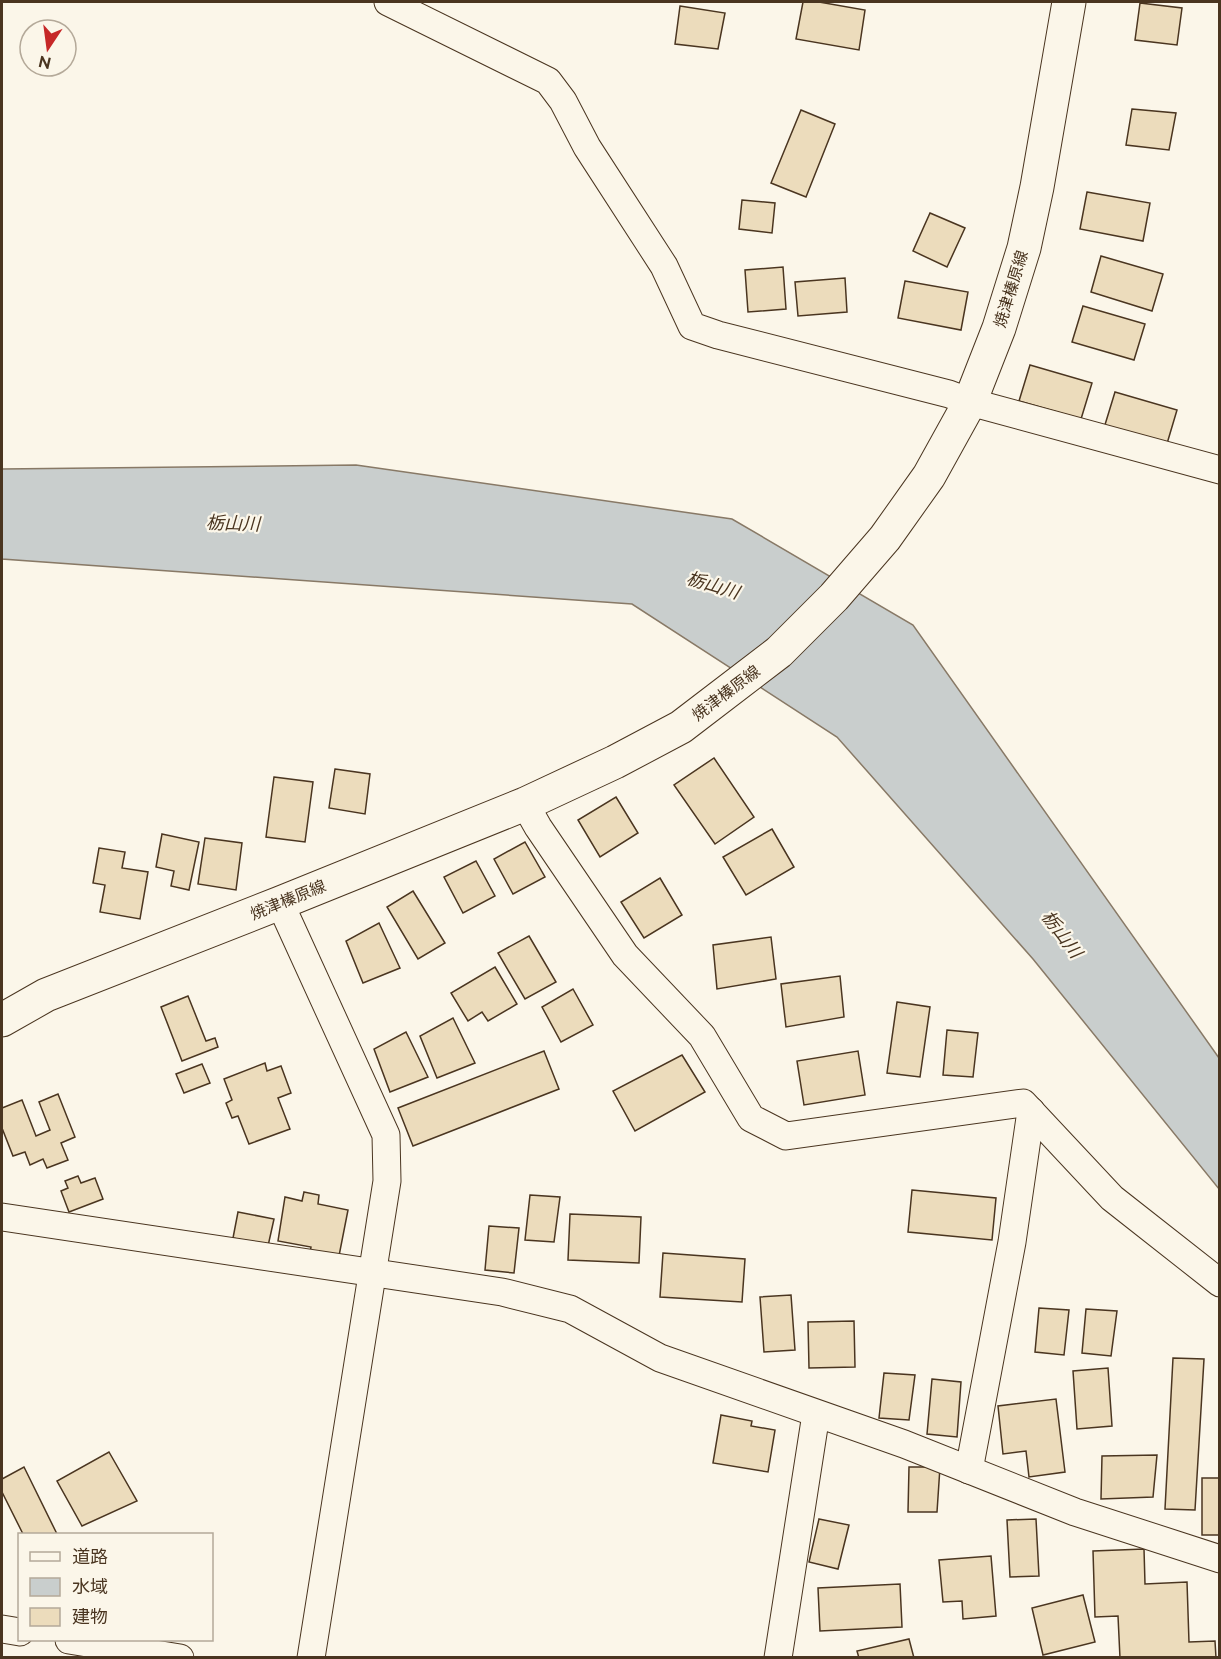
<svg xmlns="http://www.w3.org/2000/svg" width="1221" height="1659" viewBox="0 0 1221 1659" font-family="Raleway,'Noto Sans JP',sans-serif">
  <rect width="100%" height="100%" fill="#fbf6e9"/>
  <polygon fill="#c9cecd" stroke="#887966" stroke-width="1.5" points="356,465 732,519 913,625 1219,1058 1219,1189 1033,959 837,737 632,604 2,559 2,469"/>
  <g fill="#ecdcbc" stroke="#4a3520" stroke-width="1.5">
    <polygon points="803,2 819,2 865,10 859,50 796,39"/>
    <polygon points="1140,3 1182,8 1177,45 1135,40"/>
    <polygon points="680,6 725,13 718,49 675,44"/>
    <polygon points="1132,109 1176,113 1169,150 1126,145"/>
    <polygon points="801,110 835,124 806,197 771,183"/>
    <polygon points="1087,192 1150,203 1143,241 1080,229"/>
    <polygon points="742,200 775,203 772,233 739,229"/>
    <polygon points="930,213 965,228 947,267 913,251"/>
    <polygon points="1101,256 1163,274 1152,311 1091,292"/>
    <polygon points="783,267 786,309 748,312 745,270"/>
    <polygon points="845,278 847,312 798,316 795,282"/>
    <polygon points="905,281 968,292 961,330 898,318"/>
    <polygon points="1083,306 1145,324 1134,360 1072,342"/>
    <polygon points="1030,365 1092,383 1081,419 1019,401"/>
    <polygon points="1115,392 1177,410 1166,447 1104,428"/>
    <polygon points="714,758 754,817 715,844 674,785"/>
    <polygon points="335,769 370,774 365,814 329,808"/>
    <polygon points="274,777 313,782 305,842 266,837"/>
    <polygon points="616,797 638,833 600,857 578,820"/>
    <polygon points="772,829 794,867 746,895 723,857"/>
    <polygon points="162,834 199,842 189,890 171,886 174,871 156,867"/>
    <polygon points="205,838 242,843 236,890 198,884"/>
    <polygon points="525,842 545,877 513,894 494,859"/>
    <polygon points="99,848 125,852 122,868 148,872 140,919 100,912 105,885 93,883"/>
    <polygon points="476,861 495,896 463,913 444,877"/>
    <polygon points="660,878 682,915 644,938 621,902"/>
    <polygon points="413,891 445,943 418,959 387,907"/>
    <polygon points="379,923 400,968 363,983 346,941"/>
    <polygon points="529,936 556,982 525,999 498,953"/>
    <polygon points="771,937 776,979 717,989 713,945"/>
    <polygon points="495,967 517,1004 488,1021 482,1012 468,1021 451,993"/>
    <polygon points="840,976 844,1017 786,1027 781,984"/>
    <polygon points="573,989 593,1025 561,1042 542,1007"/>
    <polygon points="188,996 206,1041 215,1038 218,1047 182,1061 161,1007"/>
    <polygon points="897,1002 930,1007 920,1077 887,1073"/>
    <polygon points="453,1018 475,1063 437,1078 420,1036"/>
    <polygon points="947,1030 978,1033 973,1077 943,1075"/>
    <polygon points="406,1032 428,1077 390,1092 374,1049"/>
    <polygon points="544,1051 559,1089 413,1146 398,1108"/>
    <polygon points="858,1051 865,1095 804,1105 797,1061"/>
    <polygon points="682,1055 705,1092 635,1131 613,1091"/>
    <polygon points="265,1063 267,1071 281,1066 291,1093 278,1098 290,1129 249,1144 238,1116 232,1118 226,1103 232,1100 224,1079"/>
    <polygon points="202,1064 210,1083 184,1093 176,1074"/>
    <polygon points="58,1094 75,1137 61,1143 68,1160 47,1168 43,1159 30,1165 25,1152 13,1156 2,1128 2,1108 22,1100 36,1136 50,1130 39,1102"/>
    <polygon points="78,1176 81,1183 95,1178 103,1199 69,1212 61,1191 68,1188 65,1181"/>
    <polygon points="912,1190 996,1198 992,1240 908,1232"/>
    <polygon points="304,1192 319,1195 318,1204 348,1210 338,1261 310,1252 311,1247 278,1241 285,1197 302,1201"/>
    <polygon points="530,1195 560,1197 554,1242 525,1240"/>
    <polygon points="238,1212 274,1219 268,1246 233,1238"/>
    <polygon points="570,1214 641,1217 639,1263 568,1260"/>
    <polygon points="489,1226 519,1228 514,1273 485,1270"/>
    <polygon points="663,1253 745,1259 742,1302 660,1297"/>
    <polygon points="791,1295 795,1350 764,1352 760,1297"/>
    <polygon points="1039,1308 1069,1310 1064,1355 1035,1352"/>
    <polygon points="1086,1309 1117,1311 1111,1356 1082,1353"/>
    <polygon points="854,1321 855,1367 809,1368 808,1322"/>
    <polygon points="1173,1358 1204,1359 1195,1510 1165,1509"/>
    <polygon points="1108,1368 1112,1426 1077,1429 1073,1371"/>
    <polygon points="884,1373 915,1375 909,1420 879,1418"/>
    <polygon points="932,1379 961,1382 957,1437 927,1434"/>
    <polygon points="1056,1399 1065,1472 1029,1477 1026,1451 1003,1454 998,1406"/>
    <polygon points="721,1415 752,1421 751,1426 775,1430 768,1472 713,1463"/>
    <polygon points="109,1452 137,1501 82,1526 57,1481"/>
    <polygon points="1157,1455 1153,1497 1101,1499 1102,1456"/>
    <polygon points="24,1467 57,1534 23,1534 2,1492 2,1479"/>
    <polygon points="909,1467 940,1467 937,1512 908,1512"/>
    <rect x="1202" y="1478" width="18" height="57"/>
    <polygon points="819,1519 849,1525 838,1569 809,1562"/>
    <polygon points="1036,1519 1039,1576 1010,1577 1007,1520"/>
    <polygon points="1144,1549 1145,1584 1187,1582 1189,1642 1215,1641 1216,1658 1120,1658 1118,1616 1095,1617 1093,1551"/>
    <polygon points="991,1556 996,1616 963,1619 962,1601 943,1602 939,1560"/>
    <polygon points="900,1584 902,1627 820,1631 818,1588"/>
    <polygon points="1083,1595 1095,1642 1043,1655 1032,1608"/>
    <polygon points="909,1639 914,1658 859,1658 857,1651"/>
  </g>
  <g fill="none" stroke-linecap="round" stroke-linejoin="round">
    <defs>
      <g id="street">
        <polyline points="388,2 548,81 563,101 587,147 664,266 692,326 718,335 949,394 970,402 1220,470"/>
        <polyline points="525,804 538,827 625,955 702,1036 751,1118 786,1136 1023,1103 1112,1198 1220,1283"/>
        <polyline points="280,903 386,1135 387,1181 311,1658"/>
        <polyline points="2,1217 502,1292 570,1309 660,1358 904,1444 1075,1512 1220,1559"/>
        <polyline points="969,1470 1012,1242 1031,1111"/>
        <polyline points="2,1629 20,1632"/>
        <polyline points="69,1640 180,1658"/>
        <polyline points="778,1658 816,1414"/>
      </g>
      <polyline id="primary" points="2,1020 46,995 280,903 525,804 615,762 681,727 779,652 834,597 885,538 929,476 970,402 999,328 1024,248 1037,187 1069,2"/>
    </defs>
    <use href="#street" stroke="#4a3520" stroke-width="29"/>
    <use href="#primary" stroke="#4a3520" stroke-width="35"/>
    <use href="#street" stroke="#fbf6e9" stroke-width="27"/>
    <use href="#primary" stroke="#fbf6e9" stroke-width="33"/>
  </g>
  <g text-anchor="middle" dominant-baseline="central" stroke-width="4.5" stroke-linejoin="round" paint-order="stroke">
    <g font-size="16" fill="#4a3520" stroke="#fbf6e9">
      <text transform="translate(1011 289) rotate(-73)">焼津榛原線</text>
      <text transform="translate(726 693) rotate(-37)">焼津榛原線</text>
      <text transform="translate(288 900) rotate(-22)">焼津榛原線</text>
    </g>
    <g font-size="18" font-style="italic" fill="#4a3520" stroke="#fbf6e9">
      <text transform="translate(233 523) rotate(2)">栃山川</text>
      <text transform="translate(713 585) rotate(17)">栃山川</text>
      <text transform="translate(1062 934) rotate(53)">栃山川</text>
    </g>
  </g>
  <rect width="1221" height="1659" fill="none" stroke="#4a3520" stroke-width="6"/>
  <rect x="18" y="1533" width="195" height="108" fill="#fbf6e9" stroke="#b4a999" stroke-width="1.5"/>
  <rect x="30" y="1552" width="30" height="9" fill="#fbf6e9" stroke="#b4a999" stroke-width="1.5"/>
  <text x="72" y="1563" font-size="18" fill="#4a3520">道路</text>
  <rect x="30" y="1578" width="30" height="18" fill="#c9cecd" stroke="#b4a999" stroke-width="1.5"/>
  <text x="72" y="1593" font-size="18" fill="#4a3520">水域</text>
  <rect x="30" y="1608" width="30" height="18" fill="#ecdcbc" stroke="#b4a999" stroke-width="1.5"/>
  <text x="72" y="1623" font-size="18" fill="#4a3520">建物</text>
  <g transform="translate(48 48) rotate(193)"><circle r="28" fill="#fbf6e9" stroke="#b4a999" stroke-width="1.5"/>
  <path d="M0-4.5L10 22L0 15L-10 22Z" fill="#c62828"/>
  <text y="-9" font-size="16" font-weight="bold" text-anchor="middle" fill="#4a3520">N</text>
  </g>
</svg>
